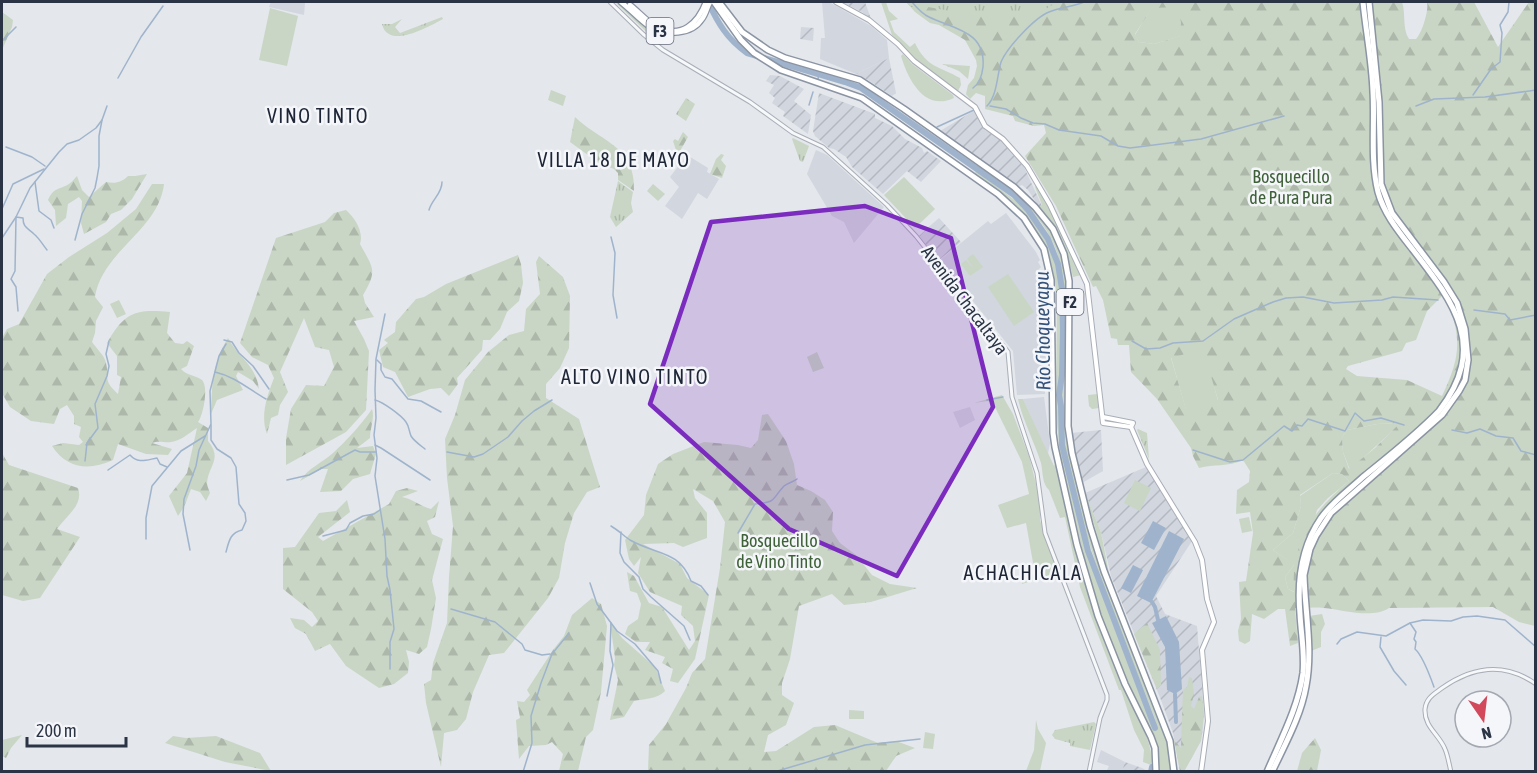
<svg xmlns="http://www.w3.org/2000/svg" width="1537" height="773" viewBox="0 0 1537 773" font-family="'Asap Condensed',sans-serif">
  <defs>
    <pattern id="industrial-furrows" width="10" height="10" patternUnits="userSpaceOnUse" patternTransform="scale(1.5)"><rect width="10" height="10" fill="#d2d6de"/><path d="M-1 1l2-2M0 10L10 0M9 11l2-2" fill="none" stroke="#b4b8c0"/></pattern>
    <pattern id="forest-firs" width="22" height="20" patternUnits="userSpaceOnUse" patternTransform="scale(1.5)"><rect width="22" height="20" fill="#c9d6c5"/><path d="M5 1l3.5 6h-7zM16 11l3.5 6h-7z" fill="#adb8ab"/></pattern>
    <pattern id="park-tufts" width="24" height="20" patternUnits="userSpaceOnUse" patternTransform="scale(1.5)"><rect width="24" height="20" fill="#c9d6c5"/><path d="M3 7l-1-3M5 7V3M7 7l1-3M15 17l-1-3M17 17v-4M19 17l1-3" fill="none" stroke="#adb8ab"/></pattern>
  </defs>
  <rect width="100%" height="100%" fill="#e4e7ec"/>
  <g fill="#d2d6de">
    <polygon points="271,2 305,3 304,15 269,7"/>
    <polygon points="822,2 829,2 871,26 887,40 889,58 856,74 820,59 821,38 825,38"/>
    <polygon points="816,150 827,155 884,207 854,243 844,222 832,216 807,174"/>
    <polygon points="687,155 708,168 707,172 719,179 707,199 698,193 682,219 665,206 679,187 670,177"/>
    <polygon points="1006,213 1036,252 1040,260 1038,262 1041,267 1039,269 1046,279 1047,310 1046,378 1048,384 1045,386 1045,394 1017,395 1013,351 940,260 988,221 991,224"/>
    <polygon points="1044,397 1050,443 1048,454 1023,399"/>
    <polygon points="970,407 975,420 960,428 953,412"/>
    <polygon points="1101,750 1125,762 1122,771 1112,772 1107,770 1109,766 1097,762"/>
  </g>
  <g fill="url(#industrial-furrows)">
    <polygon points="842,2 865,2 871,19 862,12"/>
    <polygon points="801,27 814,28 813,41 800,39"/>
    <polygon points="889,58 896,93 892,96 868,80 856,74"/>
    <polygon points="770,75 780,76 804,89 794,101 811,115 808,134 783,116 785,112 772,103 775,98 769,93 774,85 766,81"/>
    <polygon points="819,93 875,114 875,118 892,126 905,139 922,148 924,153 927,151 941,161 921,182 907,171 883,194 852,167 846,157 834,149 829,148 815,136 813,131"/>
    <polygon points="975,110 985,130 1001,140 1024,167 1042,206 1039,207 1028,190 1022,185 1019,186 940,131"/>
    <polygon points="939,218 961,242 939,260 919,236"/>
    <polygon points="1101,430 1103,471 1082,483 1071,433"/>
    <polygon points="1146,467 1192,541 1156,596 1165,614 1197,626 1204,713 1203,728 1201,741 1183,771 1180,771 1173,733 1161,700 1111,576 1101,532 1085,493"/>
    <polygon points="1125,762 1142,768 1147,771 1122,771"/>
  </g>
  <g fill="#c9d6c5">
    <polygon points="615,2 619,2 660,33 655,40"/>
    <path d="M 881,2 L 886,2 L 889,11 L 898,19 L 890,21 L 894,32 L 910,47 L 915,43 C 927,68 939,66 960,78 L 961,85 L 958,91 L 917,61 L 892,35 Z"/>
    <polygon points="1152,7 1179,7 1181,23 1181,36 1154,44 1139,42 1135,35"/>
    <polygon points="270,8 298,16 287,66 259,60"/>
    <path d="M 903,54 L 912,64 L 953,95 L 954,98 C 924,112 908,79 901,56 Z"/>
    <polygon points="551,90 566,96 563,106 548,100"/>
    <path d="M 980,166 C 1010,187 1042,209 1057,243 C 1068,267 1067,293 1067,319 C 1066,362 1060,409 1069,451 C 1082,517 1105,580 1129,642 C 1144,680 1171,732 1171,771 L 1159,771 L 1157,749 L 1151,731 L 1115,654 L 1090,582 L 1060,455 L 1056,413 L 1057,301 C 1053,236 1025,209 975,173 L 976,171 L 1016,201 L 1027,213 L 1048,244 L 1057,265 L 1061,301 L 1061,445 L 1086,552 L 1155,730 L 1157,729 L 1155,719 C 1121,631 1082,542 1065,448 C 1059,409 1064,357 1064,316 C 1064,292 1064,268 1054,245 C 1038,209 1009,190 978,169 Z"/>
    <polygon points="904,177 935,209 915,228 884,195"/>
    <polygon points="653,184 665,194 658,201 647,191"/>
    <path d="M 1036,186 L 1048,205 L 1081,275 L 1073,277 C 1066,248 1059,230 1039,207 L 1042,205 L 1035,187 Z"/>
    <polygon points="973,254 983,267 970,276 961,264 966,260 974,269 967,259"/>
    <polygon points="1008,274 1034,312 1014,326 988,287"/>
    <polygon points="119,300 126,314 117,318 110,304"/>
    <polygon points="1204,348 1218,401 1186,410 1171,357"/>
    <polygon points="817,352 824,368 813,372 807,357"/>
    <polygon points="1098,394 1099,408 1092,409 1089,406 1088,395"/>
    <polygon points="1002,395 1013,414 1029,456 1040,500 1040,520 1057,573 1022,584 1021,579 1035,574 1026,523 1007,528 998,505 1029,494 1022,462 993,403 988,401 974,403"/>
    <path d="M 1018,399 L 1023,399 L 1054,466 L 1056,462 C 1072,537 1088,610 1120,680 C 1129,701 1156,744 1151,765 L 1143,762 L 1144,750 L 1134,730 L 1121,690 L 1119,690 L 1080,587 L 1065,517 L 1060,518 L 1049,490 C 1042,484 1043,472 1041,463 C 1034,441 1023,421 1018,399 Z"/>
    <polygon points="1401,423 1350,470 1343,452 1342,437 1347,430 1377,424"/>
    <polygon points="1333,473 1342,474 1349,481 1328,498 1317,510 1295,592 1288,589 1285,577 1294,565 1273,550 1293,533 1301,506 1300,496"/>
    <polygon points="1135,480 1151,488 1140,511 1124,503"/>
    <polygon points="1085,493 1101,532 1110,579"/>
    <polygon points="1249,517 1252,531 1242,533 1239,519"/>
    <polygon points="849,710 864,711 864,719 849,719"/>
    <polygon points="1036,720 1038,729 1046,743 1040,771 1026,771 1034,750"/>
    <polygon points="925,732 935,734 933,749 923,748"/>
  </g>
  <g fill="url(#forest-firs)" fill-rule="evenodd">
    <path d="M 906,2 L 1402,2 C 1406,13 1402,29 1409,39 L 1416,39 C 1422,33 1429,10 1427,2 L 1474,2 L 1498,47 L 1529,2 L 1535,2 L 1535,626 L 1519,622 L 1493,607 L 1389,608 C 1372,619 1344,610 1324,608 C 1315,607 1305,608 1295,608 L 1298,643 L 1290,646 L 1285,609 L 1278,609 L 1264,619 L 1252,614 L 1250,641 L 1245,644 L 1239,641 L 1238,631 L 1241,619 L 1239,582 L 1246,581 L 1253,533 L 1250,512 L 1236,514 L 1237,490 L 1249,482 L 1250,471 L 1243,460 C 1228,467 1214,464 1199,468 L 1193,456 L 1191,448 L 1157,399 L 1131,372 L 1129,345 L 1118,345 L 1117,339 L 1111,338 L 1103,300 L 1096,286 L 1093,287 L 1056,206 L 1025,156 L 1046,133 L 1044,125 L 1034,126 L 1015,121 L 1013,116 L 985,109 L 985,96 L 976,93 L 970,99 L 966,94 L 968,85 L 974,78 L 977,66 L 976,60 L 965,40 L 939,25 L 930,23 L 915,12 ZM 1178,7 L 1181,23 L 1180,36 L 1154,44 L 1139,42 L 1135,34 L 1152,8 ZM 1442,296 L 1446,298 C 1462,338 1461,356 1442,396 L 1407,380 L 1357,376 L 1346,369 L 1348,366 L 1402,351 L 1406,343 L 1416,340 L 1427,311 ZM 1203,349 L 1218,400 L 1186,409 L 1171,358 ZM 1400,423 L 1375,448 L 1349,469 L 1343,452 L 1342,437 L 1347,430 L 1377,424 ZM 1333,473 L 1342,474 L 1349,481 C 1312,511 1291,543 1294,592 L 1288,589 L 1285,577 L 1294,565 L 1293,560 L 1286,559 L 1273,550 L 1293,533 L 1301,506 L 1300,495 Z"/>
    <polygon points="2,12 13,20 12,27 2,50"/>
    <path d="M 575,117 C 601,142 636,146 634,191 L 618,180 L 618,173 L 614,169 L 599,163 L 570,142 Z"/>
    <polygon points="683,132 688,137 680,151 676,150 673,141 675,139 678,141"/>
    <polygon points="721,154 724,155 721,160 726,166 722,178 710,174 716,159"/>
    <path d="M 147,174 L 132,199 L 121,210 L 111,214 L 106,222 L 84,234 L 81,223 L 82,201 L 79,197 L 68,204 L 66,218 L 56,226 L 55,210 L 48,200 C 54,187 59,190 69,184 C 72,182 74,179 77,176 L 82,190 L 89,197 L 106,182 C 116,184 122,182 128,176 L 135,176 Z"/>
    <path d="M 152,184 L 164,184 C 159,230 102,251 95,297 L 103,307 L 96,321 L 95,333 L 92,342 C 96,348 105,356 106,363 C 110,380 102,379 118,394 L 121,377 L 117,375 L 117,356 L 107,343 C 125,312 135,309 170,312 L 167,333 L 175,343 L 183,344 L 187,341 L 194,346 L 187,366 L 181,369 C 187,376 196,375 202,380 C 209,387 203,416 198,422 L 208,428 L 208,441 C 223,459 208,466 207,483 C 207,486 209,490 210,493 L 206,501 L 200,492 L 191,489 L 184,507 L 178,516 L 169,496 L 187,473 L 197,428 C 189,433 181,441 171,442 C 164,443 159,440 152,443 L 172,449 L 168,455 L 146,454 L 118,444 L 113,460 C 89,471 67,469 52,446 L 63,443 L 79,445 L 83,442 L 79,437 L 81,427 L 74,424 L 74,416 L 67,405 L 60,409 L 54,424 L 31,421 L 10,407 L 3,395 L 2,338 L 7,329 L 19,324 L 47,274 L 69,257 L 107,233 L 136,209 Z"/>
    <path d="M 346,210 C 355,218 364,232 360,244 C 373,268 378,270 363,295 L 365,303 L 374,317 L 354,321 L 364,339 L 369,351 L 366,410 L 346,432 L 286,465 L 286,438 L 291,409 L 306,385 L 324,386 L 334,367 L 329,350 L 315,347 L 304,318 L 280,372 L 288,392 L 280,405 L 278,415 L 271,418 L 267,434 C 260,416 267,396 274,378 L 268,365 L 252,357 L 240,343 L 276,238 L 325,222 L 334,213 Z"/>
    <polygon points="518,255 521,264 523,283 519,301 507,312 500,329 490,340 483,340 482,350 457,378 458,384 449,396 441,388 430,389 408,397 395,372 383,367 379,350 388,343 384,340 395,332 396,322 416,299 424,297 446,284"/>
    <polygon points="539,256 563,277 570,296 569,348 560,368 546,384 546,398 579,419 600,487 587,492 574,513 565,543 559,578 548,598 504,653 489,655 473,692 466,719 457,730 444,733 441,767 426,703 424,684 431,680 433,663 447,623 449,577 453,526 447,478 445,439 455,415 465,380 488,352 509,335 524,331 526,309 540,294 536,262"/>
    <path d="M 228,338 C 238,357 256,365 259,389 L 253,381 L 238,372 L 236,376 L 243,390 L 217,400 L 211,414 C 212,384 212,364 228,338 Z"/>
    <path d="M 372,409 C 375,417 370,429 370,438 L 357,448 L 373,446 L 376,454 L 370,474 L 353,479 L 341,491 L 320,492 L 328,469 L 321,469 L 300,481 C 308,468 322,463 333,453 C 347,440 361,425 372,409 Z"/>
    <polygon points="768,414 786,441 794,464 797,485 811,491 825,500 833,512 832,531 840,543 856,555 872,575 890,584 917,588 871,602 844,605 832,594 799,606 790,659 782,683 782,695 794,703 786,725 768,735 764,752 776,751 814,727 835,725 878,743 896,741 915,748 896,756 886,771 648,771 649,745 666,724 686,688 692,673 705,659 720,568 725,522 713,501 693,489 695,498 707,513 707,538 683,547 674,543 643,544 680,564 687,578 709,595 695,659 678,683 670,681 673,669 662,663 665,657 645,650 650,642 636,642 625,634 628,626 638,619 641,604 637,593 630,591 627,572 634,576 649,603 662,607 689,650 695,641 693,626 681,615 682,606 650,592 638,573 641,557 634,566 629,559 625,540 644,515 646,495 658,464 673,454 704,442 738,445 751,448 758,440 762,415"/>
    <path d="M 2,443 L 2,453 L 9,465 L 78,488 C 84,505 66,516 57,529 L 80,537 L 40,598 L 23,601 L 2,595 Z"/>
    <path d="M 407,488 L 418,491 L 402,497 C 413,499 420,506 431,509 L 439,501 L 435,517 L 427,521 L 432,534 L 443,539 L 432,580 L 436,598 L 431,629 L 427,647 L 419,654 L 406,650 L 409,662 L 408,673 L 394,684 L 379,688 L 346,666 L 330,644 L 315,651 L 306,634 L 295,628 L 290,618 L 304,620 L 312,627 L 318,621 L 312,612 L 283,589 L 283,548 L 295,547 L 319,513 L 336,511 L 347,500 L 350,512 L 318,537 L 323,541 L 389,504 L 396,491 Z"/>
    <polygon points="592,598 601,604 607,626 601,692 593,730 586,737 578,771 559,771 563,754 552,742 546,745 529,746 519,759 516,720 520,718 517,701 524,702 530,695 527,690 553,650 564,636 572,615"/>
    <polygon points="1322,614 1325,624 1321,632 1321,647 1311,651 1309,616"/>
    <path d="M 610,622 L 622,638 L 655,667 L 665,691 C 657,699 644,699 634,701 L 624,717 L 610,720 L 618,680 L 614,665 L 615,658 Z"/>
    <polygon points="1147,623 1160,650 1161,685 1157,689 1134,634"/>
    <polygon points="1189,677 1192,678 1194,694 1191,706 1194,709 1199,697 1202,696 1204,713 1201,741 1185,770 1180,771 1174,740 1181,748 1183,690 1187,687"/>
    <polygon points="22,735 11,748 6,758 2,756 2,740"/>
    <polygon points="173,736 186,738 216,736 260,753 271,771 225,762 165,743"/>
    <polygon points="1315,738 1321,750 1317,771 1297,771 1302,753"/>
  </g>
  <g fill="url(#park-tufts)">
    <polygon points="906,2 1057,2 1038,14 1024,15 989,11 961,16 945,10 928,7 911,7"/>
    <path d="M 442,17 L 443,19 C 428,27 388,50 382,24 L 392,24 L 402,19 L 395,27 L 400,33 Z"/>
    <polygon points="942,64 970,66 968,79 959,71"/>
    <polygon points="686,98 695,104 686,121 676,114"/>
    <polygon points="793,138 809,146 803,162 800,161 792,139"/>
    <polygon points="618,181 633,192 631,203 633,212 616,227 610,217"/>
    <polygon points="1138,429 1147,433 1149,459 1137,430"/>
    <polygon points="1094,722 1096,724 1090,750 1070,746 1070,743 1055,739 1052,735 1055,730"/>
  </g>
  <g fill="#9fb4cc">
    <polygon points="1153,521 1166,528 1154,550 1141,543"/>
    <polygon points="1169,531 1184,539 1151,603 1137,596"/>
    <polygon points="1133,565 1143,570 1131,593 1121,588"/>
    <polygon points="1166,616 1179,642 1182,689 1175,694 1167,690 1165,647 1152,623"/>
  </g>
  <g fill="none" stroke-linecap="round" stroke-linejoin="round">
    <g stroke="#9fb4cc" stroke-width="1.5">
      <path d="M 912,2 C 917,8 922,14 929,17 C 954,29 986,31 983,67 C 982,76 980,83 973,88"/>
      <polyline points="2,41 16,27"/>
      <polyline points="118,78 141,37 163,6"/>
      <polyline points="818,79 819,74"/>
      <polyline points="1473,95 1491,69 1500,62 1502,33 1500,25 1508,12 1509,2"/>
      <polyline points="809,105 813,92"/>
      <path d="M 987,106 C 997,96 997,76 1001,62 C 1007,48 1034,18 1049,12 C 1061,7 1073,7 1084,2"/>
      <polyline points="990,106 1006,109 1021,118 1033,123 1045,124 1059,130 1101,136 1118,146 1130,148 1201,139 1284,116"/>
      <polyline points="1416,106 1434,99 1485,97 1536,90"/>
      <polyline points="937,127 974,110"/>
      <polyline points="6,147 32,157 45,166"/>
      <polyline points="35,182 39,211 51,220 54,228"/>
      <polyline points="2,209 13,184 44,169"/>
      <path d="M 429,210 C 432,199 442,194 442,182"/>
      <polyline points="611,237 615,253 613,295 617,318"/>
      <path d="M 2,238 L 16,217 L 23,218 C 23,228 28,228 34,234 C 39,238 43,245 47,250"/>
      <polyline points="75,240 82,214 95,188 97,178 99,166 99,136 102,120"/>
      <polyline points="1474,310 1505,314 1510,320 1536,315"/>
      <polyline points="18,311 16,287 11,279 15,271 16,217 30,188 59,152 67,144 79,140 96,128 102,120 107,106"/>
      <polyline points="385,314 376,359 375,390 376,418 374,435 377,458 375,476 385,539 387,576 390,590 394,629 390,642 390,669"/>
      <polyline points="224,340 232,342 239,353 253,366 269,389"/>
      <polyline points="1132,341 1146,349 1160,348 1173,343 1203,341 1234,319 1273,302 1286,298 1303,297 1334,303 1382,300 1393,297 1438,300"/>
      <polyline points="377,360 381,364 381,370 385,377 392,379 408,399 421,401 441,412"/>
      <path d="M 215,372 C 236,377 248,389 266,399"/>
      <path d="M 375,400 C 383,402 401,415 406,422 C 409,426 409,431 411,436 C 414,441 420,445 425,449"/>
      <polyline points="987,400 1003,397"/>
      <path d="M 211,425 L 211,440 L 217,449 L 231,458 L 236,467 L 239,504 L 245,513 L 246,521 L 242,530 C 230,533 229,541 226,552"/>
      <polyline points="1452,430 1467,433 1480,429 1496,436 1513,438 1521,451 1536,455"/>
      <polyline points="375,445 381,448 430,480"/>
      <polyline points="1193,450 1230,462 1243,460 1284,426 1292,431 1297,425 1302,426 1308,419 1345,431 1355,413 1364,421 1381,418 1404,425"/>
      <polyline points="447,452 474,457 483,454 508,437 522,421 534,411 552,400"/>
      <polyline points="85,461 87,443 98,428 95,404 107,376 109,366 106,354 109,341"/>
      <path d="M 108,470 L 130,455 C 138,464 146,460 157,458 L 160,464 L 167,467"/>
      <polyline points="287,480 309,475 355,450 360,452 376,452"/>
      <path d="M 611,526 C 618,530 624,536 630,540 C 656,555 679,550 691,581 L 701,586 L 708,595"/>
      <polyline points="621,532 620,553 624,562 639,577 643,589 651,597 684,626 690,640"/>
      <path d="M 738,533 L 755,504 C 777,502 771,500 784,486 C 788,483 793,482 797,479"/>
      <polyline points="323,536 346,530 350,523 363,516 374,514 380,510"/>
      <polyline points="146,539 146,518 152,486 181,451 205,436"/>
      <polyline points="190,550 183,514 184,499 196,466 199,450 211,424 210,391 219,356 226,344"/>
      <polyline points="590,583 597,604 617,631 635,644 658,671 661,683"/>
      <polyline points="451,609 495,622 522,644 525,650 542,655 550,654"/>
      <path d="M 1410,623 L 1416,632 L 1414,639 L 1416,642 L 1415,649 C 1423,656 1430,676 1434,687"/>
      <polyline points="1381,637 1380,647 1394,671 1406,685"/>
      <polyline points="1337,644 1341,639 1357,632 1386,636 1410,623 1423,620 1451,621 1463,617 1477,616 1505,620 1536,647"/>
      <polyline points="607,696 613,665 610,651 611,623"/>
      <polyline points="523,772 532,743 531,716 541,683 552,654 569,633"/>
      <polyline points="774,772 865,745 920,739"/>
    </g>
    <g stroke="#9fb4cc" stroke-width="4">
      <polyline points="1152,602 1155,607 1158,620"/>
      <polyline points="1175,694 1176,722"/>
    </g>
    <g stroke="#9fb4cc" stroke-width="6">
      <path d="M 708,2 C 718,23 727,39 747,53 L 845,82 L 861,88 L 1014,195 L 1028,210 L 1048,239 L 1058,264 L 1062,289 L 1063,331 L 1062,375 L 1059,395 L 1061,406 L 1062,445 L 1088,551 L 1155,728"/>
      <polyline points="1151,772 1152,767"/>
    </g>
    <defs>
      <g id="tertiary">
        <polyline points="610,2 643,34 663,50 750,102 793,133 823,147 853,174 887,205 916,236 1008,352 1012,397 1037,473 1045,533 1107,695 1107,700 1100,718 1089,772"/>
        <path d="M 1451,772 C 1449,764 1448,756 1445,749 C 1439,734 1424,727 1425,709 C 1426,698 1434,694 1442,688 C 1472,667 1503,661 1536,684"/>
      </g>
      <g id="secondary">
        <polyline points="836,2 869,20 898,44 914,61 975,107 985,126 1003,139 1027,166 1050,205 1087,284 1103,423 1131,427"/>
        <polyline points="1103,417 1133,423 1131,427"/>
        <polyline points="1131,427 1147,464 1195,542 1202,560 1207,599 1214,622 1202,650 1208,721 1201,772"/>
      </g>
      <g id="trunk">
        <path d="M 621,2 C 631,10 640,20 650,27 C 666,36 692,35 702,19 C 706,14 707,7 710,2"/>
        <path d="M 630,5 C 639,12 647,22 657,27 C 682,39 698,23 706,2"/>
      </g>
      <g id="motorway">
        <polyline points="714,2 741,40 754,53 781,70 862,98 998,194 1024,218 1044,249 1051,280 1053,433 1055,447 1077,545 1098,616 1125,684 1151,737 1155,748 1156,772"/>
        <polyline points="719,2 742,32 768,50 785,58 860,80 904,109 1014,187 1035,207 1053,229 1064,254 1069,281 1068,426 1072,453 1090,526 1104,571 1170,741 1174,772"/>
        <path d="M 1267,772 C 1281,739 1298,708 1303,673 C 1305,654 1301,634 1300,614 C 1297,580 1301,547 1321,518 C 1332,502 1349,490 1363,477 C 1389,456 1416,435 1439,411 C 1488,347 1455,304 1413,250 C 1399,232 1384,214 1378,192 C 1370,160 1375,124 1373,92 C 1372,62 1366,32 1363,2"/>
        <path d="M 1272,772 C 1285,744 1301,716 1306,686 C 1313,650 1305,612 1304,575 L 1310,549 L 1316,536 L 1331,513 L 1442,415 L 1459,391 L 1465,380 L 1468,360 L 1465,329 L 1457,303 L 1444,282 L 1392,213 L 1381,184 L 1379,102 L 1369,2"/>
      </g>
    </defs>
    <use href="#tertiary" stroke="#a9aeb7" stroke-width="5"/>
    <use href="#secondary" stroke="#a9aeb7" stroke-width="6"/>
    <use href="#trunk" stroke="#8b94a3" stroke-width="7"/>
    <use href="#motorway" stroke="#8b94a3" stroke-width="8"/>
    <use href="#tertiary" stroke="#f7f8fa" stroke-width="3"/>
    <use href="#secondary" stroke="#fff" stroke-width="4"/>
    <use href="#trunk" stroke="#fff" stroke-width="4.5"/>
    <use href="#motorway" stroke="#fff" stroke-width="5"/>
  </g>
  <path fill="#7b2cbf" fill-opacity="0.2" stroke="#7b2cbf" stroke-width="4.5" stroke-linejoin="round" d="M 865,206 L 951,238 L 993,407 L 897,576 L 789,529 L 650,404 L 711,222 Z"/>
  <g text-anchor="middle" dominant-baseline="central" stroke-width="5" stroke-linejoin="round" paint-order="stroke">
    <g fill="#f4f6f9" stroke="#676e7b" stroke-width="1.5">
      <rect x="646.5" y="18" width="27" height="26" rx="4.5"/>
      <rect x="1056.5" y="289" width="27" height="26" rx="4.5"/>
    </g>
    <g font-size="16" font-weight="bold" fill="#2b3445">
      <text x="660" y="31">F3</text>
      <text x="1070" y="302">F2</text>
    </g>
    <g font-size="18" fill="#3f6138" stroke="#f4f6f9">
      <text x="1291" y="176">Bosquecillo<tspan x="1291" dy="21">de Pura Pura</tspan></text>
      <text x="779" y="540">Bosquecillo<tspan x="779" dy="21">de Vino Tinto</tspan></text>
    </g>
    <g font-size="18" fill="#2b3445" stroke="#f4f6f9">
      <text transform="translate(965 300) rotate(53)">Avenida Chacaltaya</text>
    </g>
    <g font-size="20" letter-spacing="1.5" fill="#1d2536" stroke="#f4f6f9">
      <text x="318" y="115">VINO TINTO</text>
      <text x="614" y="159">VILLA 18 DE MAYO</text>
      <text x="635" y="376">ALTO VINO TINTO</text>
      <text x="1023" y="572">ACHACHICALA</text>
    </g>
    <g font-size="20" font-style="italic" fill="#34527a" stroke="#f4f6f9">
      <text transform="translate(1042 331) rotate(-91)">Río Choqueyapu</text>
    </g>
  </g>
  <rect width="1537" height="773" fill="none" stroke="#2b3445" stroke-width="6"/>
  <g transform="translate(1483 719) rotate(166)"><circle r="28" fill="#f4f6f9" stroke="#a4a8b1" stroke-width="1.5"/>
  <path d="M0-4.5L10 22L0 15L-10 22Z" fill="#d1495b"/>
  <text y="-9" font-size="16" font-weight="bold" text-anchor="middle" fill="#2b3445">N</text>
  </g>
  <path d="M27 737v9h99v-9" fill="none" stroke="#2b3445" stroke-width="3"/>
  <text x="36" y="737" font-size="18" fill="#2b3445" stroke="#f4f6f9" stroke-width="4.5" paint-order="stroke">200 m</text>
</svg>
